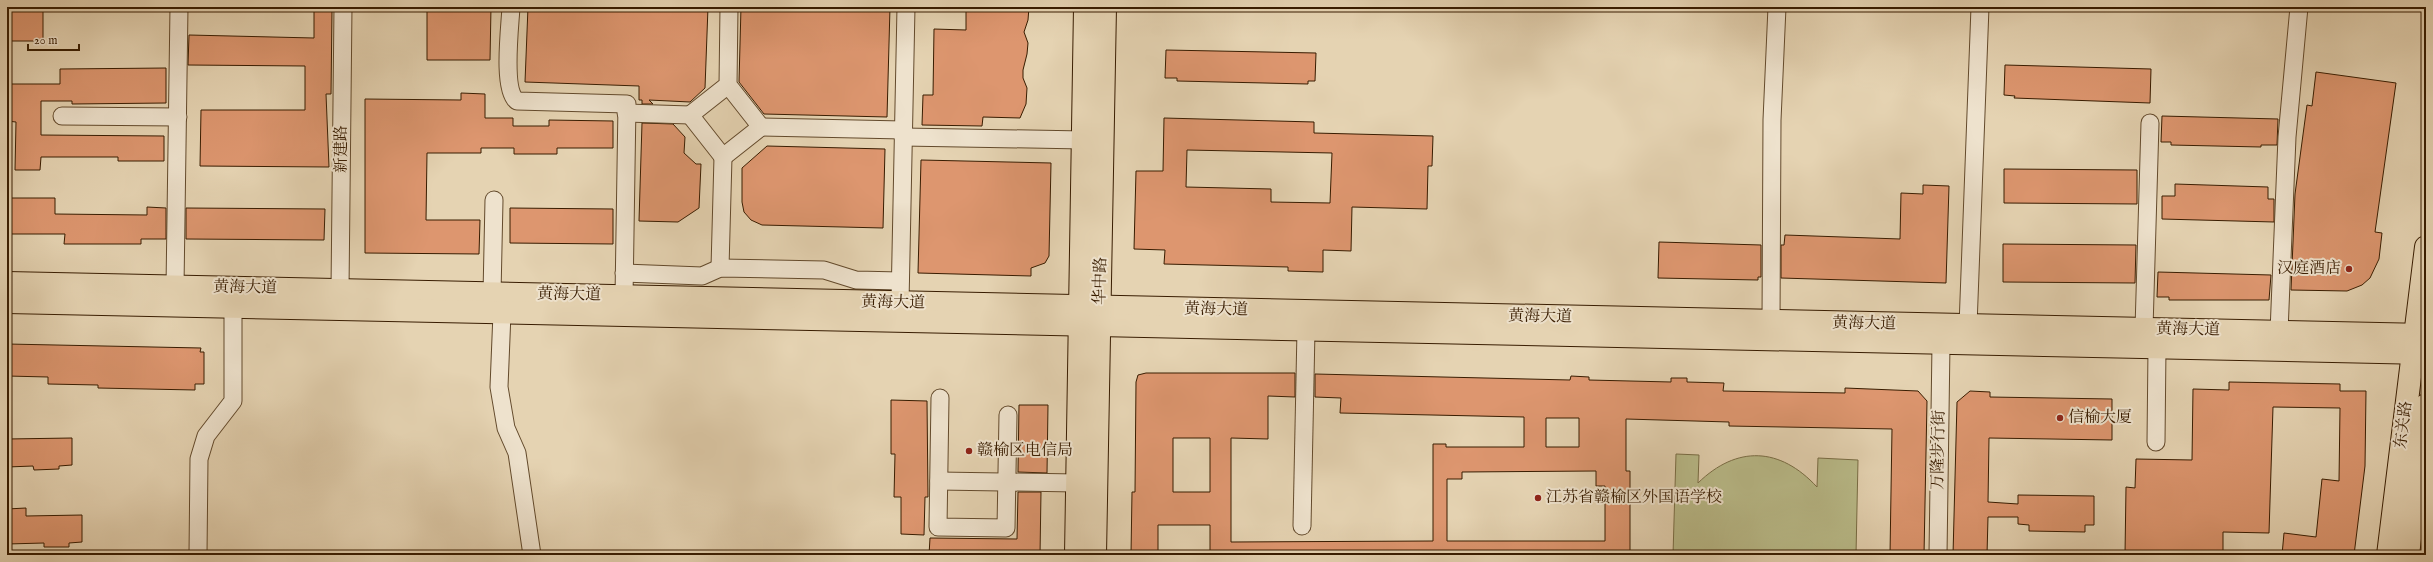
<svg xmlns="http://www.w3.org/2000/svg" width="2433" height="562" viewBox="0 0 2433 562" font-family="'IM FELL English','Noto Serif SC',serif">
  <rect width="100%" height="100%" fill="#e5d3b2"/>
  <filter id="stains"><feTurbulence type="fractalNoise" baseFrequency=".005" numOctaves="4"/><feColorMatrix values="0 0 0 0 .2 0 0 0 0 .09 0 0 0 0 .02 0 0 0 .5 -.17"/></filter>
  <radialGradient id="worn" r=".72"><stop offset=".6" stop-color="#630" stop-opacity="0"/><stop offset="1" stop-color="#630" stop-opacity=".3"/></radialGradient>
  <path fill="#b9bb89" stroke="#786c44" d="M 1676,454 L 1699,455 L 1698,483 C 1737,445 1780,447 1817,487 L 1818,458 L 1858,460 L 1856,555 L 1673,555 Z"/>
  <g fill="#dd966f" stroke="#381c00" fill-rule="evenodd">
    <polygon points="427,7 491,7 490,60 427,60"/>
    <polygon points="528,7 708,7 705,88 690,102 649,100 653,104 642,104 642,100 639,100 639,86 525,82"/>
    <polygon points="741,7 890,7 887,117 764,114 739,82"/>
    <polygon points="966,7 1029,7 1028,20 1024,32 1028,43 1027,54 1023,70 1023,78 1027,88 1026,104 1020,118 983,117 982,126 922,125 923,95 933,95 934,29 966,30"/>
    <rect x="7" y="10" width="36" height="31"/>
    <polygon points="314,11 332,11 331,94 326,94 329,167 200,166 201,110 305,110 305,66 188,65 189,35 314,38"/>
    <polygon points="1166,50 1316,53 1315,81 1308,81 1308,84 1177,81 1177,78 1165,78"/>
    <polygon points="2005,65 2151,69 2150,103 2014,98 2015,96 2004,95"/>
    <polygon points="166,68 166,103 72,104 72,101 41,101 41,135 164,136 164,161 118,161 118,157 41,157 40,170 15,170 16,122 7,121 7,84 60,84 60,69"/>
    <polygon points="2316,72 2396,83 2375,232 2382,233 2379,259 2370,278 2362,285 2347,291 2291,290 2295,194 2307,105 2312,106"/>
    <polygon points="461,93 485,94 485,118 513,118 513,126 549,126 549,120 613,121 613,148 557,148 557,154 514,154 514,148 481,148 481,153 427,153 426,220 480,220 479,254 365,253 365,99 461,100"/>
    <polygon points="2162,116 2278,119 2277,145 2261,145 2261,147 2171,145 2171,142 2161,142"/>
    <path d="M 1164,118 L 1314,122 L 1314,133 L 1433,136 L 1432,166 L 1428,166 L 1427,209 L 1352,207 L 1351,251 L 1323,250 L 1323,272 L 1288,271 L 1288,267 L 1164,264 L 1165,250 L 1134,249 L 1136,171 L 1163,171 ZM 1187,150 L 1332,153 L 1330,203 L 1271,202 L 1271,189 L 1186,187 Z"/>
    <polygon points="642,123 673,124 685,137 684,153 696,164 701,164 699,208 678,222 639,221"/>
    <polygon points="767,146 885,149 883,228 762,225 751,220 744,212 742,202 742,168"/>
    <polygon points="921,160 1051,163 1049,256 1045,263 1031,268 1031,276 918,273"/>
    <polygon points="2004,169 2137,170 2137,204 2004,203"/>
    <polygon points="2175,184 2268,187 2268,199 2274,199 2274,222 2162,219 2162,196 2175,196"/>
    <polygon points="1923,185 1949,186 1946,283 1781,278 1781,245 1784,245 1785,235 1900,239 1901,193 1923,194"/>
    <polygon points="7,198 55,198 55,214 147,215 147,207 166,208 166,239 141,239 141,244 64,244 65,234 7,234"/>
    <polygon points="186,208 325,209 324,240 186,239"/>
    <polygon points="510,208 613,209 613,244 510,243"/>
    <polygon points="1659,242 1761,245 1761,277 1758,277 1758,280 1658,278"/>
    <polygon points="2003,244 2136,245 2135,283 2003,282"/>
    <polygon points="2158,272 2271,275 2269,300 2169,300 2169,297 2157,297"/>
    <polygon points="7,344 201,348 200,352 204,352 204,384 195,384 195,390 98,388 98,385 48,384 48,377 7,376"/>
    <path d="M 1146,373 L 1295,373 L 1295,397 L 1268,396 L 1268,439 L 1231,438 L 1231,542 L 1433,541 L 1433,444 L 1446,444 L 1446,447 L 1524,447 L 1524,417 L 1340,413 L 1341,398 L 1315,397 L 1315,374 L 1570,380 L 1571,376 L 1589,377 L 1589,380 L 1671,382 L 1671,378 L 1687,378 L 1687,382 L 1724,383 L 1723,391 L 1845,393 L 1845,388 L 1918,391 L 1927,401 L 1924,555 L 1890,555 L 1892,429 L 1729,426 L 1729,422 L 1626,419 L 1626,471 L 1630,471 L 1630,555 L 1210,555 L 1210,525 L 1158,525 L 1158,555 L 1131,555 L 1132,492 L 1135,492 L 1136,382 L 1138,375 ZM 1546,418 L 1579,418 L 1579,447 L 1546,447 ZM 1173,438 L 1210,438 L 1210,492 L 1173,492 ZM 1596,471 L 1596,486 L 1605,486 L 1605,541 L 1447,541 L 1447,479 L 1462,479 L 1462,472 Z"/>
    <polygon points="2229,382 2340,384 2340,391 2366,391 2365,466 2354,555 2282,555 2284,533 2316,537 2322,479 2339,481 2340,408 2273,407 2269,533 2223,532 2223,555 2125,555 2126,487 2135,488 2136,459 2192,460 2193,389 2229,390"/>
    <polygon points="1970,391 1990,392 1990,397 2112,399 2112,440 1989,438 1988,502 2018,504 2018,495 2094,496 2094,525 2085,525 2085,532 2029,531 2029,525 2018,524 2018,517 1988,517 1987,555 1953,555 1957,402"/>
    <polygon points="891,400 927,401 928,497 925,497 924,535 901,534 901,497 894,497 895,454 891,454"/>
    <polygon points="1019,405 1048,405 1047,473 1018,472"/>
    <polygon points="72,438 72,465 59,466 59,469 34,470 33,466 7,467 7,439"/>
    <polygon points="1018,492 1041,492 1040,555 929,555 930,538 1017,539"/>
    <polygon points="26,508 26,516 82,515 82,542 69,543 69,547 44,547 44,543 7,544 7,509"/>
  </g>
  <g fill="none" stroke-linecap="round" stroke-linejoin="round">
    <defs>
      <g id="minor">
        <path d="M 511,7 C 510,27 502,90 517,101 L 627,104 L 624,297"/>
        <polyline points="728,85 690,115 723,157 761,127 728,85 729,7"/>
        <polyline points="626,113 690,115"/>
        <polyline points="62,116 178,117"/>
        <polyline points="761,127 903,130"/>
        <polyline points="903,137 1084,140"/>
        <polyline points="720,268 723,157"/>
        <polyline points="624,273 702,276 720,268 824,270 856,280 900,281"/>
        <polyline points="175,287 179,7"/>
        <polyline points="340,290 343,7"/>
        <polyline points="492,294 494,200"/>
        <polyline points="900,303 906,7"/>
        <polyline points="502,313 499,387 506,428 517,453 532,555"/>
        <polyline points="1771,322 1772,120 1777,7"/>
        <polyline points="1968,326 1980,7"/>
        <polyline points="2144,329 2150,123"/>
        <polyline points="2279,332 2287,137 2299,7"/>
        <polyline points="940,398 938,527 1006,528 1008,415"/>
        <polyline points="2156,442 2157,348"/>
        <polyline points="939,481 1077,483"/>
        <polyline points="1302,526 1306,330"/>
        <polyline points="198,555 199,459 206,436 233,401 233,307"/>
        <polyline points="1938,555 1941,344"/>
      </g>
      <g id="major">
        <polyline points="7,283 2426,335"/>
        <polyline points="7,302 2426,353"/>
        <polyline points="1076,555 1085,7"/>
        <polyline points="1095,555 1105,7"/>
        <polyline points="2388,555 2426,247"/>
        <polyline points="2408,555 2426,405"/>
      </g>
    </defs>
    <use href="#minor" stroke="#634a2c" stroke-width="19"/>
    <use href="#major" stroke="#381c00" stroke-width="24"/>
    <use href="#minor" stroke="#eee2cd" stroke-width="17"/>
    <use href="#major" stroke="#e5d3b2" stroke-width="22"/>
  </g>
  <g fill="#8f2418" stroke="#eee2cd" stroke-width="1.5">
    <circle cx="2349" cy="269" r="4"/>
    <circle cx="2060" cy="418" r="4"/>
    <circle cx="969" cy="451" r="4"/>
    <circle cx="1538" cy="498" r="4"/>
  </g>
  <g text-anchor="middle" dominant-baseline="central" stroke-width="4" stroke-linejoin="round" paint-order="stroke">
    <g font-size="16" fill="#381c00" stroke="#eee2cd">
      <text transform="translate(342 149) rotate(-90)">新建路</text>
      <text transform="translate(1101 281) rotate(-89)">华中路</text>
      <text transform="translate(245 288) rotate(1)">黄海大道</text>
      <text transform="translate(569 295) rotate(1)">黄海大道</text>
      <text transform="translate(893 303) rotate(1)">黄海大道</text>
      <text transform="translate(1216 310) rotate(1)">黄海大道</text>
      <text transform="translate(1540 317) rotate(1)">黄海大道</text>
      <text transform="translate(1864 324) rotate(1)">黄海大道</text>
      <text transform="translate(2188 330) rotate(1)">黄海大道</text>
      <text transform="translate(2404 425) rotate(-83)">东关路</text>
      <text transform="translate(1939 450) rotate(-89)">万隆步行街</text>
    </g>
    <g font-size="16" fill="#381c00" stroke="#eee2cd" text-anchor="start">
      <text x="2341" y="269" text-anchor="end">汉庭酒店</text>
      <text x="2068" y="418">信榆大厦</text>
      <text x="977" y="451">赣榆区电信局</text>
      <text x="1546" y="498">江苏省赣榆区外国语学校</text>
    </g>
  </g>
  <rect width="2433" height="562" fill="none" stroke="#e5d3b2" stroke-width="24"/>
  <rect x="8" y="8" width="2417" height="546" fill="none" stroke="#381c00" stroke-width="2"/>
  <rect x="12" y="12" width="2409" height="538" fill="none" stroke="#381c00"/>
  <path d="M28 44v6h51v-6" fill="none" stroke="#381c00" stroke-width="2"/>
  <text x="34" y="44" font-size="12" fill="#381c00" stroke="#eee2cd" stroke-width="3" paint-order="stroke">20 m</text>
  <rect width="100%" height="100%" filter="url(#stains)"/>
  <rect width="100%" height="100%" fill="url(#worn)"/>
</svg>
